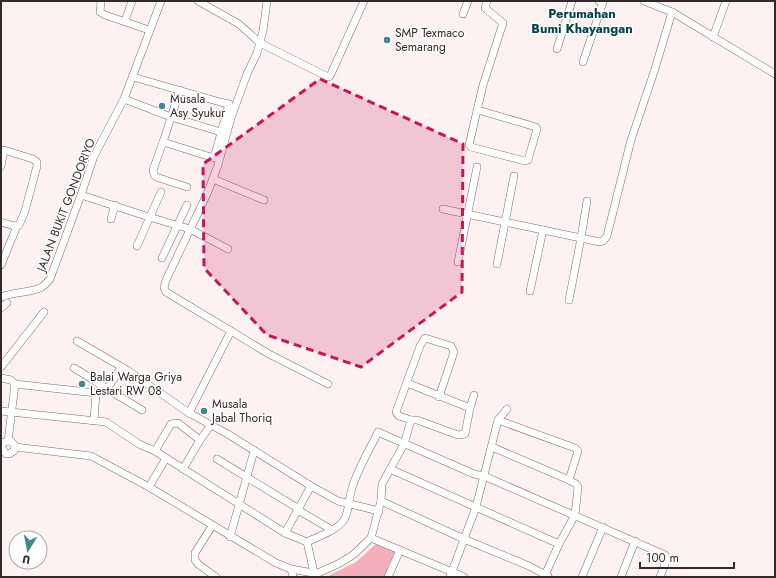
<svg xmlns="http://www.w3.org/2000/svg" width="776" height="578" viewBox="0 0 776 578" font-family="Jost,sans-serif">
  <rect width="100%" height="100%" fill="#fdf1f2"/>
  <polygon fill="#f5afbb" points="377,543 401,552 393,573 384,577 326,577 356,562"/>
  <g fill="none" stroke-linecap="round" stroke-linejoin="round">
    <defs>
      <g id="minor">
        <polyline points="101,1 100,12 105,15 149,30"/>
        <polyline points="198,1 239,24 260,43 328,77 329,77 331,74 364,1"/>
        <polyline points="267,1 263,31 257,53 247,74 231,118 218,165 207,194 166,280 164,288 166,292 269,354 328,384"/>
        <polyline points="644,1 672,12 775,74"/>
        <polyline points="463,14 468,1"/>
        <polyline points="125,21 132,1"/>
        <polyline points="713,37 726,1"/>
        <polyline points="557,49 572,1"/>
        <polyline points="583,62 603,2 599,1"/>
        <polyline points="133,77 220,102 229,104 214,158 163,142 180,90"/>
        <polyline points="124,99 171,117 221,132"/>
        <polyline points="478,110 536,127 537,129 528,160 525,161 471,147 469,145 483,85 503,23 485,8 487,1"/>
        <polyline points="163,142 153,170 154,175 156,177 187,187"/>
        <polyline points="1,166 4,150 33,159 37,162 37,166 25,211 19,225 14,226 1,222"/>
        <polyline points="213,179 264,200"/>
        <polyline points="81,195 149,217 190,229 228,249"/>
        <polyline points="443,209 600,242 603,241 607,236 631,140 654,72 672,12"/>
        <polyline points="111,219 115,205"/>
        <polyline points="137,246 161,192"/>
        <polyline points="162,258 187,205"/>
        <polyline points="458,262 477,167"/>
        <polyline points="497,264 514,176"/>
        <polyline points="1,265 17,226"/>
        <polyline points="530,291 543,230"/>
        <path d="M 1,297 C 14,292 28,293 40,288 C 44,286 47,283 50,279 L 81,195 L 94,156 L 124,99 L 161,1"/>
        <polyline points="569,300 581,238 587,201"/>
        <polyline points="1,308 7,303"/>
        <polyline points="77,341 127,370 189,413 226,433 311,486 338,501 379,511"/>
        <polyline points="1,367 44,312"/>
        <polyline points="74,368 92,379 107,389"/>
        <polyline points="121,368 107,389 142,410"/>
        <polyline points="1,378 11,380 15,384 96,393 107,389"/>
        <polyline points="407,383 470,408 465,434 458,435 417,420 411,420 399,416 396,412 420,346 425,338 451,346 454,352 439,397"/>
        <polyline points="470,408 474,395"/>
        <path d="M 1,411 L 106,422 L 139,444 L 155,451 L 285,533 L 307,542 C 319,536 336,531 344,520 C 349,513 349,494 353,485 C 359,467 370,449 378,432 L 474,474 L 484,476 L 665,555 L 667,559 L 660,577"/>
        <polyline points="189,413 231,331"/>
        <polyline points="94,420 96,393"/>
        <polyline points="498,420 575,448 578,451 569,480 576,484 578,487 575,515 559,544 545,575"/>
        <polyline points="8,441 15,384"/>
        <polyline points="1,443 8,441 11,441 15,446 14,451 9,454 6,454 2,448 3,443"/>
        <polyline points="15,447 91,456 149,487 276,563 291,569 313,573 318,573 338,564 353,555 371,538 381,501 382,484 404,444 411,420"/>
        <polyline points="492,447 569,480"/>
        <polyline points="155,451 171,424 178,423 200,440"/>
        <polyline points="217,459 299,509"/>
        <polyline points="183,469 200,440 211,425"/>
        <polyline points="390,469 559,544"/>
        <polyline points="149,487 166,458"/>
        <polyline points="381,501 464,539 529,566 548,576"/>
        <polyline points="298,510 332,530"/>
        <polyline points="212,526 195,553 195,560 198,564 216,577"/>
        <polyline points="285,533 311,486"/>
        <polyline points="230,537 254,451"/>
        <polyline points="371,538 464,577"/>
        <polyline points="307,542 315,577"/>
        <polyline points="291,569 293,577"/>
        <polyline points="388,577 400,550"/>
        <polyline points="450,577 476,507 498,420 507,409"/>
        <polyline points="582,577 603,527"/>
        <polyline points="621,577 635,541"/>
      </g>
    </defs>
    <use href="#minor" stroke="#82686c" stroke-width="8"/>
    <use href="#minor" stroke="#fff" stroke-width="7"/>
  </g>
  <path fill="#c2185b" fill-opacity="0.2" stroke="#c2185b" stroke-width="3" stroke-dasharray="8 5" stroke-linejoin="round" d="M 320,79 L 463,144 L 462,292 L 361,367 L 267,335 L 204,268 L 203,164 Z"/>
  <g fill="#428893" stroke="#fff" stroke-width="1.5">
    <circle cx="387" cy="40" r="4"/>
    <circle cx="162" cy="106" r="4"/>
    <circle cx="82" cy="384" r="4"/>
    <circle cx="204" cy="411" r="4"/>
  </g>
  <g text-anchor="middle" dominant-baseline="central" stroke-width="3" stroke-linejoin="round" paint-order="stroke">
    <g font-size="12" fill="#34292b" stroke="#fff" text-anchor="start">
      <text x="395" y="33">SMP Texmaco<tspan x="395" dy="14">Semarang</tspan></text>
      <text x="170" y="99">Musala<tspan x="170" dy="14">Asy Syukur</tspan></text>
      <text x="90" y="377">Balai Warga Griya<tspan x="90" dy="14">Lestari RW 08</tspan></text>
      <text x="212" y="404">Musala<tspan x="212" dy="14">Jabal Thoriq</tspan></text>
    </g>
    <g font-size="12" fill="#34292b" stroke="#fff">
      <text transform="translate(66 205) rotate(-69)">JALAN BUKIT GONDORIYO</text>
    </g>
    <g font-size="13" font-weight="bold" fill="#004149" stroke="#fff">
      <text x="582" y="13">Perumahan<tspan x="582" dy="15">Bumi Khayangan</tspan></text>
    </g>
  </g>
  <rect width="776" height="578" fill="none" stroke="#34292b" stroke-width="4"/>
  <g transform="translate(28 550) rotate(190)"><circle r="19" fill="#ffffff" stroke="#aea9aa"/>
  <path d="M0-3L7 15L0 10L-7 15Z" fill="#428893"/>
  <text y="-6" font-size="11" font-weight="bold" text-anchor="middle" fill="#34292b">U</text>
  </g>
  <path d="M640 562v6h94v-6" fill="none" stroke="#34292b" stroke-width="2"/>
  <text x="646" y="562" font-size="12" fill="#34292b" stroke="#ffffff" stroke-width="3" paint-order="stroke">100 m</text>
</svg>
